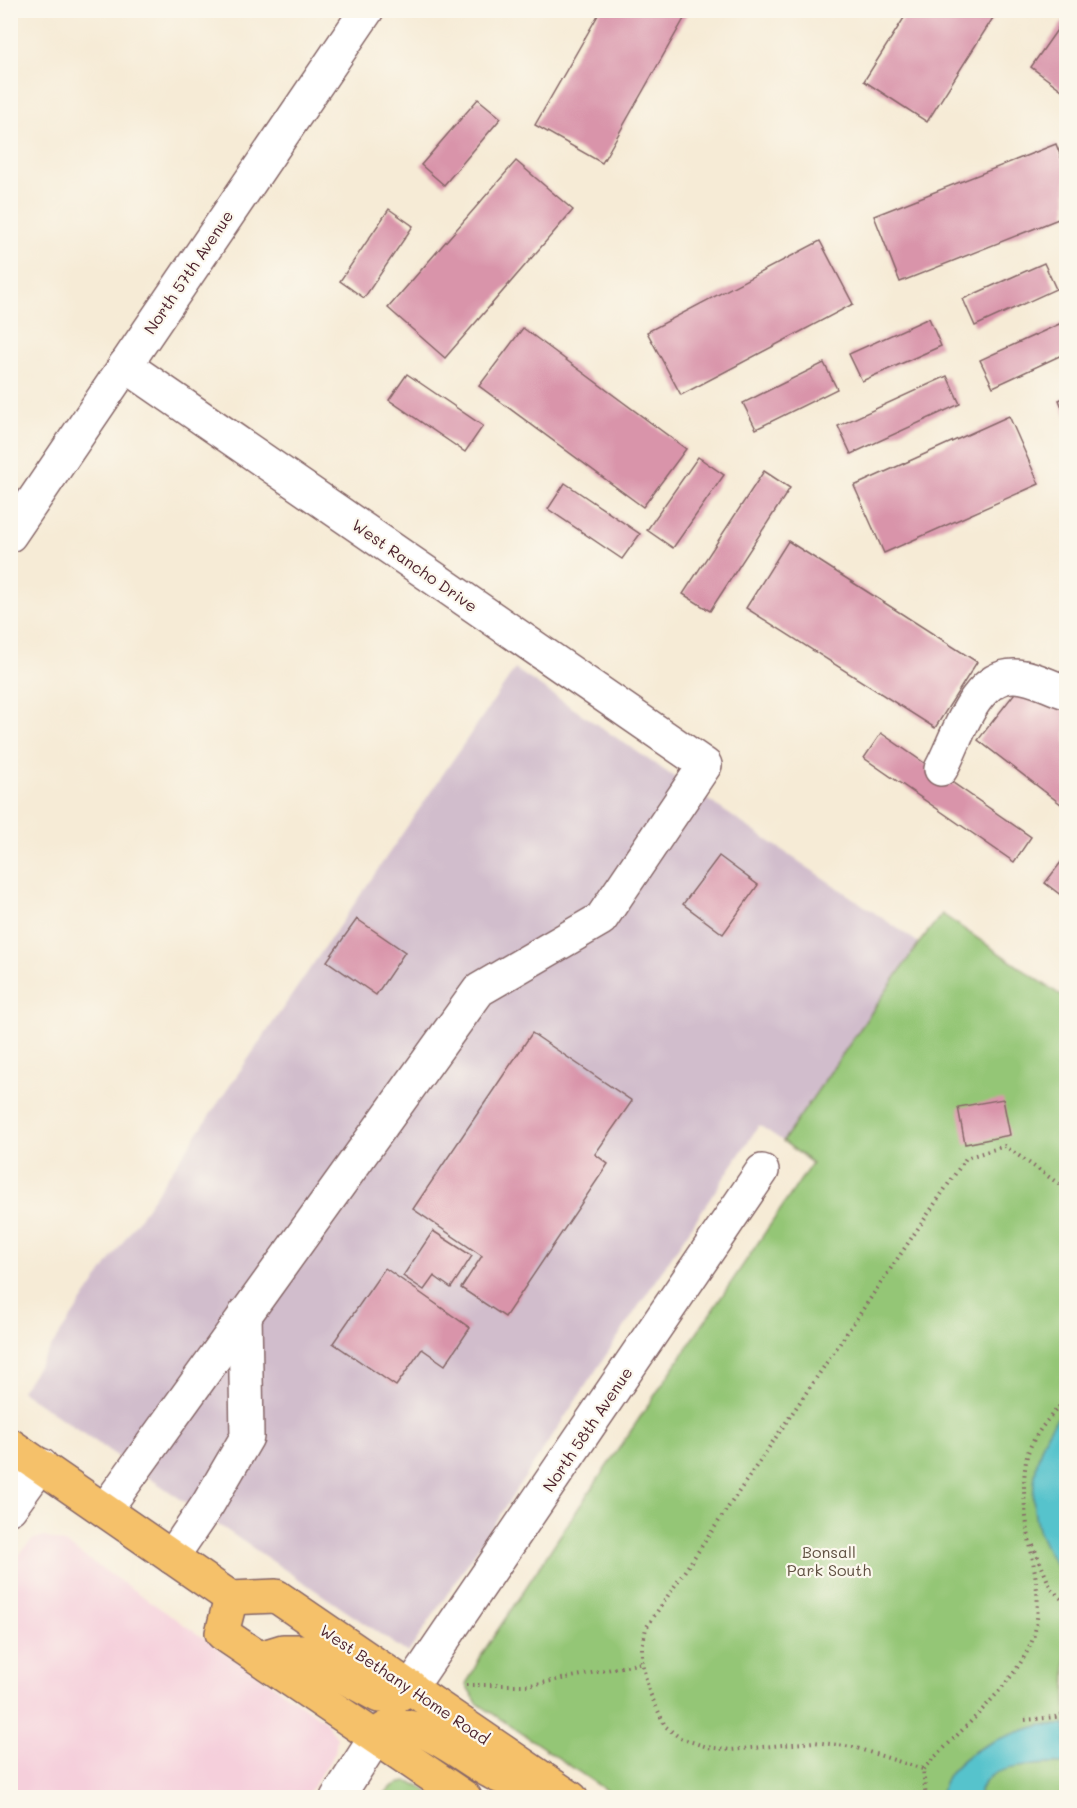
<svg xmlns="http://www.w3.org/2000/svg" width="1077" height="1808" viewBox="0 0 1077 1808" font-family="Mali,sans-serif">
  <rect width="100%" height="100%" fill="#fbf7ec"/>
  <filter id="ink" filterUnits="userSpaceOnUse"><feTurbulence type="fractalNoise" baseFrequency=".0167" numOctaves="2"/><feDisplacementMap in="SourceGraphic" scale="12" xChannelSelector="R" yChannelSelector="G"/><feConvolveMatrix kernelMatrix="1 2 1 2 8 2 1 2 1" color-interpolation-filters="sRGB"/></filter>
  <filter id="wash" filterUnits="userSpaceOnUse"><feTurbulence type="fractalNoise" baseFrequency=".008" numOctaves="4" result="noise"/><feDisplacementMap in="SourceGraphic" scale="24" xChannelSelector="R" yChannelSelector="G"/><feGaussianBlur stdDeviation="1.35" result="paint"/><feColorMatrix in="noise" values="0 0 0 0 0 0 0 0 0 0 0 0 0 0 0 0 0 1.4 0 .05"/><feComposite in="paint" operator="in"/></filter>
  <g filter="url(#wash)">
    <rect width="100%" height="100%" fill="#f6ebd6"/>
    <polygon fill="#f5cfdb" points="45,1537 66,1544 325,1721 337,1738 335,1753 306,1797 11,1798 11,1568 24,1548 34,1539"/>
    <polygon fill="#d1bdcc" points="515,669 919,943 783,1141 759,1125 408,1653 21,1391"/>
    <g fill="#94c676" stroke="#6f7250" stroke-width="1.5">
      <polygon points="942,914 1066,999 1066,1797 616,1797 477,1703 466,1685 482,1654 561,1534 812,1163 783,1141 919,943"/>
      <path d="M 408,1782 L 418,1785 L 436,1798 L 382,1798 C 389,1787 395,1783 408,1782 Z"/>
    </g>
    <g fill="#56c3cc" stroke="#50717c" stroke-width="1.5">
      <path d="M 1066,1410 L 1066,1581 C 1055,1565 1046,1550 1039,1532 C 1026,1497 1036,1432 1066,1410 Z"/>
      <path d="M 1042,1725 L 1066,1725 L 1066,1764 C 1051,1763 1008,1766 994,1774 C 985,1779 980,1788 978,1797 L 940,1797 C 947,1753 1005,1735 1042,1725 Z"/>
    </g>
    <g id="blocks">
      <g fill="#d994aa">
        <polygon points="601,10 689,10 602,163 535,125"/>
        <polygon points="909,10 998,10 927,122 864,81"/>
        <polygon points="1066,17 1066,93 1031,67"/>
        <polygon points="478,99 501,118 444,185 421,165"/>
        <polygon points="1056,144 1066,170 1066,216 900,282 874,216"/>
        <polygon points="516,161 573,210 445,358 388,308"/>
        <polygon points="389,209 413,226 364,298 340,281"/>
        <polygon points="820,241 853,304 681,395 647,332"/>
        <polygon points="1044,263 1056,289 975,326 963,299"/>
        <polygon points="929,318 941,346 862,381 849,354"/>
        <polygon points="1066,321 1066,353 993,387 980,360"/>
        <polygon points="523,328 686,449 643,507 479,386"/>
        <polygon points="824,363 837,389 756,429 743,403"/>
        <polygon points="407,374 483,426 465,452 389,400"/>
        <polygon points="947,376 960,404 851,454 838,426"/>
        <polygon points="1066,397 1066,417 1059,400"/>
        <polygon points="1009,416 1039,484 884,553 854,486"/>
        <polygon points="698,457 724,475 673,548 647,530"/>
        <polygon points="764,471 790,488 710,611 683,594"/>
        <polygon points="565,483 640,534 622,559 548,509"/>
        <polygon points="788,541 977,662 935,728 746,608"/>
        <polygon points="1025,680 1066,712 1066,808 978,740"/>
        <polygon points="881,733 1031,837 1014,862 864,758"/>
        <polygon points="719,856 758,885 723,934 683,904"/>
        <polygon points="1065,857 1066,858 1066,899 1045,883"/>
        <polygon points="357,919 405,952 376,995 327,961"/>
        <polygon points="532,1033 632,1101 595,1154 608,1164 505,1317 461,1288 482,1256 413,1209"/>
        <polygon points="1003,1099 1010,1135 965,1144 958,1107"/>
        <polygon points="433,1231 472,1256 451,1288 434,1276 424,1290 403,1276"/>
        <polygon points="385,1268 470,1328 445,1365 422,1349 396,1386 333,1343"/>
      </g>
    </g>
  </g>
  <g filter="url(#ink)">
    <use href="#blocks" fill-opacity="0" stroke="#866667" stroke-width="1.5"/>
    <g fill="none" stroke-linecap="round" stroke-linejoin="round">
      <defs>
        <g id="minor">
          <polyline points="10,535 367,10"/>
          <path d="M 941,769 C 957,740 973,676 1014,676 C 1033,676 1049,687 1066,692"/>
          <polyline points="10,1508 41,1465"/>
          <polyline points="105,1510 479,990 601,919 705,765 125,365"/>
          <polyline points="172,1557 208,1504 247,1437 245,1314"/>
          <polyline points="411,1687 762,1171"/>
          <polyline points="337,1798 376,1737"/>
        </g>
        <g id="major">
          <polyline points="10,1445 231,1598 276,1596 571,1798"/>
          <polyline points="231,1598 222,1633 465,1798"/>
          <polyline points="260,1658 283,1651 303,1651 335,1672 379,1696 396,1696 411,1687"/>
          <path d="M 376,1737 C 380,1734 383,1729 387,1728 C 419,1716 466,1760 493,1773 C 509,1782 524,1783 543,1783"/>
        </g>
      </defs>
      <use href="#minor" stroke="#866667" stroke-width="36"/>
      <use href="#major" stroke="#866667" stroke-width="36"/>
      <g stroke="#866667" stroke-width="4" stroke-dasharray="1.5 4.5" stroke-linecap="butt">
        <polyline points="1033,1545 1051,1589 1066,1603"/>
        <polyline points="466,1685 531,1685 642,1663"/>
        <polyline points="1025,1720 1055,1717 1066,1713"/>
        <path d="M 923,1769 C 956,1735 1015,1684 1032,1641 C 1040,1620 1038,1595 1035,1573 C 1029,1535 1019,1495 1027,1456 C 1032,1437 1052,1413 1066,1400"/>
        <polyline points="926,1798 923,1769 853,1747 814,1742 731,1750 707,1747 680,1738 665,1726 649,1691 642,1663 642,1647 646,1628 966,1158 1005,1146 1066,1189"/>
      </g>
      <use href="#minor" stroke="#fff" stroke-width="33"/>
      <use href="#major" stroke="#f5c16b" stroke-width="33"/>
    </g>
  </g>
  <g text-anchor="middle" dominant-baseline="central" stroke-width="4.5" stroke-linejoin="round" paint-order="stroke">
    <g font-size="16" fill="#4a1f2b" stroke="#fbf7ec">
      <text transform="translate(188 272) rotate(-56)">North 57th Avenue</text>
      <text transform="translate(415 565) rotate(35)">West Rancho Drive</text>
      <text transform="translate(587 1429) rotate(-56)">North 58th Avenue</text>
      <text transform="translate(405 1684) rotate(34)">West Bethany Home Road</text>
    </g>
    <g font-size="16" fill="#605142" stroke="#fbf7ec">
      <text x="829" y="1551">Bonsall<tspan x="829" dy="18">Park South</tspan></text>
    </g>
  </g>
  <rect width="1077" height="1808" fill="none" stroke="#fbf7ec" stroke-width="36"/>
</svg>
